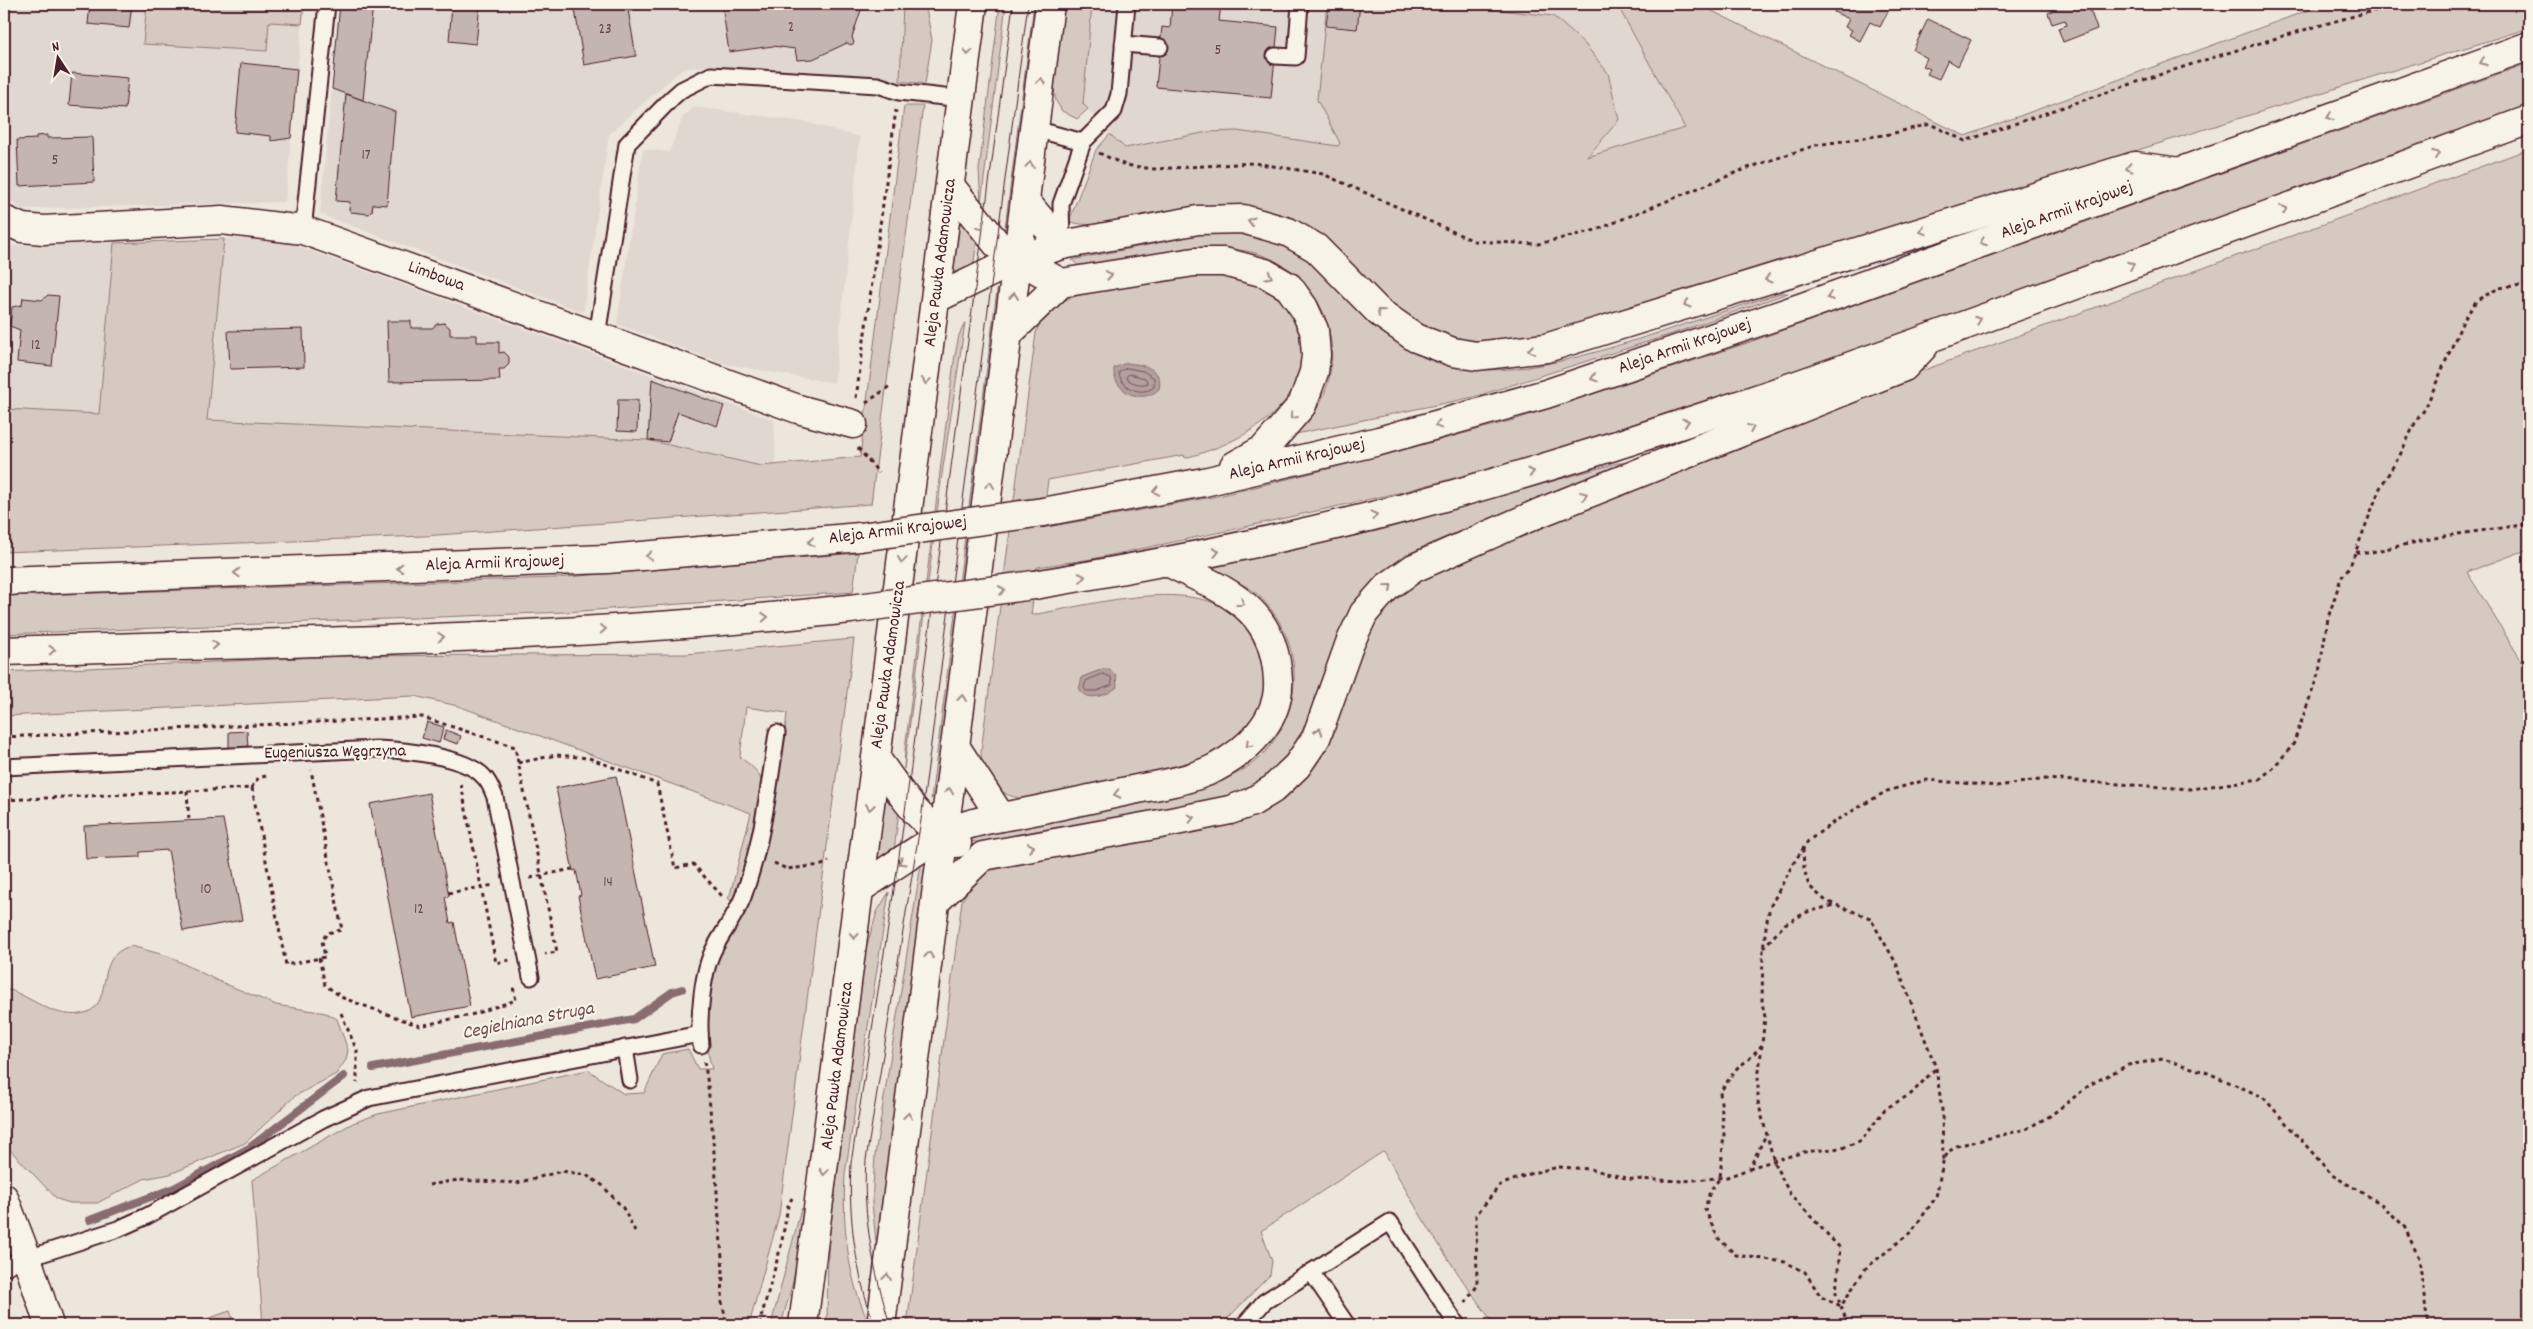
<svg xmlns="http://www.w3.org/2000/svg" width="2533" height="1329" viewBox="0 0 2533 1329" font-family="Dekko,sans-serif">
  <rect width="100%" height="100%" fill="#ece6dd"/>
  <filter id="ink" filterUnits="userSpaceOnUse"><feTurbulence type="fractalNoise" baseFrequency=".02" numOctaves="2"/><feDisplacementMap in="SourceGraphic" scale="10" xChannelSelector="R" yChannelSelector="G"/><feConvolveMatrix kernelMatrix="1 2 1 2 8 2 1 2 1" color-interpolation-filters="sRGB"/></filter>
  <g filter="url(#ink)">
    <g fill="#e0d7d0">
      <polygon points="4,4 147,4 144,44 267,51 269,22 302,24 285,202 20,209 4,195"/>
      <polygon points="340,4 903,4 900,81 714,65 682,69 609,134 583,312 320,214"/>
      <polygon points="1092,4 1612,4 1619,8 1685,129 1416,206 1237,131 1208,132 1125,148 1083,104"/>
      <polygon points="694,107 805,122 860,137 834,383 725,364 617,324 643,149 669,152 683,117"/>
      <polygon points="275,238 774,420 776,465 761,466 647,440 207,420 224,239"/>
      <polygon points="114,243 99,414 4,409 4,246"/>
    </g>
    <g fill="#d5c9c2" stroke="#907476">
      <polygon points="147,4 304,4 302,24 269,22 267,51 143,44"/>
      <polygon points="903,4 925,4 932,40 925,84 900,81"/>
      <polygon points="1000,4 1006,4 981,203 979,170"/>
      <polygon points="1034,4 1037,4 1007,243 1003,243"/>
      <polygon points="1064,4 1092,4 1083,104 1088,109 1077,119 1062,111 1056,101 1054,89"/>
      <path d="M 1327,4 L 1446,4 L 1553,16 L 1584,43 L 1608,73 L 1619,120 L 1587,157 L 1685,128 L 1619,8 L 1612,4 L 1698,4 L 1965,136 L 2325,4 L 2529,4 L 2529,28 L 1616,313 C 1517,343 1446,368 1366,282 C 1331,244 1310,218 1256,208 C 1221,202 1185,208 1151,213 C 1126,217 1093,231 1069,221 L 1096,150 L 1110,134 L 1125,148 L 1208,132 L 1237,131 L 1338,146 L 1340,143 L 1317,100 Z"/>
      <path d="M 2529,63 L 2529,105 L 1802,369 L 1529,458 L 1402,492 L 1231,530 L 1092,559 L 1037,567 L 1031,615 C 1107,603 1252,555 1264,675 C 1268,708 1244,736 1218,752 C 1191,768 1159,773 1128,779 C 1095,785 1061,792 1028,799 C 1000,798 981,780 981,751 L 1036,333 C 1046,298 1082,294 1112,288 C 1156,280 1216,265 1258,285 C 1279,295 1295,313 1300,336 C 1314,406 1241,443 1185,458 L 1184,455 L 1048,480 L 1042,528 L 1223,495 L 1392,453 L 1517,419 L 1747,343 Z"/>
      <polygon points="904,106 923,106 871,504 424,536 4,552 4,409 99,414 114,243 224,239 207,420 647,440 761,466 860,457"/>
      <path d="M 2529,149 L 2529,549 L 2467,572 L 2529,673 L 2529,1325 L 1495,1325 C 1453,1270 1417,1212 1384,1151 L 1261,1231 L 1272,1261 L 1270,1275 L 1228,1318 L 1224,1325 L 907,1325 L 962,901 L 970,886 L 987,871 L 1231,824 C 1278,811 1321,773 1336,727 C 1347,694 1353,660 1371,630 C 1387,602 1412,586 1437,568 L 1897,380 Z"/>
      <polygon points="961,214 977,238 973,269 952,282"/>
      <path d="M 1237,233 C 1265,236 1289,247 1313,263 C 1345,296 1376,334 1418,355 C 1489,390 1587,355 1658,333 C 1698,320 1739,306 1780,293 L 1788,293 L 1672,334 L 1474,397 L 1296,434 C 1322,411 1335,377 1331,342 C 1325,294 1288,255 1239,250 C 1219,248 1199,252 1179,255 C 1146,259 1113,263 1080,267 L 1072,260 L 1203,234 Z"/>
      <polygon points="1001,287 935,795 931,799 997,290"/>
      <polygon points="965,323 942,474 904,769 905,749 954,361 959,335"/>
      <path d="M 1617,463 L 1623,463 L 1427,545 C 1387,564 1357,592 1339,634 C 1316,686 1312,746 1260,780 C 1225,804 1179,807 1138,815 C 1087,824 1036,833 985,843 L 968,841 L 962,836 L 1198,789 C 1217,782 1237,776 1253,763 C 1306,720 1308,642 1258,595 C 1243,581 1224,578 1207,569 L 1381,530 Z"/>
      <polygon points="858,553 853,592 566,612 4,634 4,596 555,578"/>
      <path d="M 854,639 L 779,1215 L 749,1325 L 263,1325 L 252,1180 L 353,1123 L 378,1114 L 588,1070 L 624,1094 L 644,1093 L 662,1054 L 688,1049 L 698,1069 L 712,1069 C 701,1032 703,977 724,943 C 733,927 744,914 750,897 C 756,879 759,859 763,841 C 773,799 783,757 787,713 L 746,707 L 740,757 C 750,765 759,770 762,783 C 766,803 740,879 733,903 L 728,898 L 730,895 L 751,813 L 458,706 L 414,696 L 4,716 L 4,672 L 339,656 L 686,654 Z"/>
      <polygon points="887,787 899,810 893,860 875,877"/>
      <polygon points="928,855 877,1252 872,1203 875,1155 922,858"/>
      <path d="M 889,892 L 845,1174 C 843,1212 845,1250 855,1286 C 859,1301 865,1312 868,1325 L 827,1325 L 828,1247 L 866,949 L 877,912 Z"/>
      <path d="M 131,946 L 168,956 L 216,980 L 276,1005 L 326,1013 L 337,1019 L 348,1050 L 346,1060 L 336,1074 L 295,1096 L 245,1143 L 170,1174 L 144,1179 L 97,1203 L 70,1203 L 57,1199 L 11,1151 L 4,1137 L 4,988 C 30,995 51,1018 80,1014 C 118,1009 90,956 131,946 Z"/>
      <polygon points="801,1209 805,1210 797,1267 781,1325 771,1325"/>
      <polygon points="230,1311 235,1325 189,1325"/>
    </g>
    <g fill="#b39f9d" stroke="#896c6f">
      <path d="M 1126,363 C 1143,364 1164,369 1159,389 C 1142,406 1112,391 1114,368 Z"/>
      <path d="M 1103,669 L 1110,669 L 1116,675 L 1117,687 C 1107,696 1088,702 1079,690 L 1082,677 Z"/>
    </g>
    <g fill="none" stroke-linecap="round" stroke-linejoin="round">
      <g stroke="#745259" stroke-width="1">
        <path d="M 1127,368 L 1143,371 L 1154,378 L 1154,387 C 1142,397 1119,388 1119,372 Z"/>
        <path d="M 1129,374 L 1145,378 L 1148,383 C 1141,386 1131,383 1126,378 Z"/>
        <polygon points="1103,674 1111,677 1112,685 1097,691 1086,691 1084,688 1086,681"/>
      </g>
      <g stroke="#896c6f" stroke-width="8">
        <polyline points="373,1068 634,1019 672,992 682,989"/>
        <polyline points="90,1220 174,1188 249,1148 344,1076"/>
      </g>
    </g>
    <g fill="#c4b5b0" stroke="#4a1f2b">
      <polygon points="90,4 132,4 129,28 88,24"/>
      <polygon points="340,4 373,4 363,100 332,89"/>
      <polygon points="452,4 480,4 476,44 449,41"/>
      <polygon points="574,4 627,4 636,56 584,65"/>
      <polygon points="722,4 863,4 852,37 854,43 851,45 847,43 813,59 797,60 795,49 773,46 729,52"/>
      <polygon points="1172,4 1221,4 1219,21 1278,27 1271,98 1156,87 1162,27 1170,28"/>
      <polygon points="1329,4 1360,4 1357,29 1326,26"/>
      <polygon points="1838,4 1892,4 1880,27 1870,22 1860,41 1849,35 1852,30 1845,27 1849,19 1834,12"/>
      <polygon points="2050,4 2088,4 2097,29 2063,42 2058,28 2067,25 2065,20 2052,24 2048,13 2052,11"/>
      <polygon points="1928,19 1971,40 1958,66 1948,60 1939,79 1927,74 1930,69 1923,66 1927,58 1913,50"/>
      <polygon points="241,63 297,69 291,138 271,141 271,136 235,132"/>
      <polygon points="72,73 128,78 125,109 69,105"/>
      <polygon points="346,94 395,112 387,205 373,204 372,211 369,214 351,212 349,209 350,202 336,201"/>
      <polygon points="47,135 47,138 92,137 94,182 19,186 17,140 36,139 36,136"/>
      <polygon points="48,295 59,296 52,366 17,362 20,330 10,326 12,307 22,305 23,298 42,300"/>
      <polygon points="387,321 411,321 411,328 432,328 437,324 444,323 450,328 450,335 477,335 477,342 499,342 499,353 504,352 509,357 509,364 504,369 499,369 500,380 389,382"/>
      <polygon points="303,329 304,367 230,369 228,331"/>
      <polygon points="652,379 724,406 717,426 678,412 668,442 648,440"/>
      <polygon points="618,400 638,400 637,432 617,431"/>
      <polygon points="427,722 444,727 439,743 422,738"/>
      <polygon points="446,730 461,736 458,744 443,739"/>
      <polygon points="247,731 248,748 229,749 229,732"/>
      <polygon points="616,776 655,967 595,979 578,896 581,895 576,870 573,871 556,788"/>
      <polygon points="429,793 449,896 445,897 450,923 454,922 470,1006 411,1017 370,804"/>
      <polygon points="223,819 242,920 183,931 168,850 140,852 140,857 86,859 84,826"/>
    </g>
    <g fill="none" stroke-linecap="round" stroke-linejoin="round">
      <defs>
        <g id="lane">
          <polyline points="1123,44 1160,47"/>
          <polyline points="1275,56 1296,57 1300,4"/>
          <polyline points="1035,129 1083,142"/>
          <polyline points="303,230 327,4"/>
          <polyline points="1062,242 1061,204 1083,142 1114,111 1119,94 1127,4"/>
          <polyline points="597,336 627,144 672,98 681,90 711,75 878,85 899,92 962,99"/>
          <path d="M 4,767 L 376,749 C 403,750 466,756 484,777 C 490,783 492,790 495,797 L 531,977"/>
          <path d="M 701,1045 C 698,1019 702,970 715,947 C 724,930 736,915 743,897 C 762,845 769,787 777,733"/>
          <polyline points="625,1048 630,1080"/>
          <polyline points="4,1268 13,1263 118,1229 147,1216 323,1119 369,1098 700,1034"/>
          <polyline points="1311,1272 1390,1222 1457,1325"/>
          <polyline points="1244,1325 1264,1302 1311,1272 1347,1325"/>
        </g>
        <g id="street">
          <polyline points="4,220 22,228 44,230 222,220 303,230 798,409 853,424"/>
          <polyline points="4,1198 27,1258 49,1325"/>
        </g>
        <g id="secondary">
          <polyline points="803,1325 973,4"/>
          <polyline points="881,1325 1050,4"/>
        </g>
        <g id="primary">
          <polyline points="951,187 997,244 1018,259 1061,283"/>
          <polyline points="1025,201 1062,245"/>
          <polyline points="937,298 1018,259 1062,245 1198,220 1243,219 1288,232 1316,248 1379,312 1416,338 1453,352 1476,356 1546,348 2135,166 2173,171"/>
          <polyline points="1009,333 1061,283 1194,262 1224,262 1265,273 1289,287 1304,308 1314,330 1316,355 1314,372 1302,405 1264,449 1234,466"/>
          <polyline points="1043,512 1204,482 1379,441 1546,394 1803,307 2529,46"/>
          <polyline points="4,581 607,559 860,537"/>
          <path d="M 1034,585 C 1159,564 1282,540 1404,508 C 1615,451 1821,378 2026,303 C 2193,242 2361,181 2529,120"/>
          <path d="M 4,651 C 286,642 569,640 850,609"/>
          <polyline points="955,746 1001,817"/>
          <path d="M 876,759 C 902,793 917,823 957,843"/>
          <path d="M 860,888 C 889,870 930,839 961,827 C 980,820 1003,817 1023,813 C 1063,805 1103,796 1142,788 C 1166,784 1193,779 1215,768 C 1247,751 1280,720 1278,681 C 1275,606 1226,592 1168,562"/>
          <polyline points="936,901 983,856 1171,822 1230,810 1252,802 1273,789 1297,766 1316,738 1350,643 1364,613 1387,587 1414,568 1539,513 1904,367 1924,346"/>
        </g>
      </defs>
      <use href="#lane" stroke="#4a1f2b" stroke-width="19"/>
      <use href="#street" stroke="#4a1f2b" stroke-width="31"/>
      <use href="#secondary" stroke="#4a1f2b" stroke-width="31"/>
      <use href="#primary" stroke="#4a1f2b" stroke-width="31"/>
      <g stroke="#4a1f2b" stroke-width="3" stroke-dasharray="4 4" stroke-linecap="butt">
        <path d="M 1099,153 L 1125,165 L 1154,169 L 1254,163 L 1323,174 L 1474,241 L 1538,244 L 1596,230 L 1745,169 L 1816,145 L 1890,134 L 1930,124 L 1965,141 C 2109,91 2253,41 2400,4"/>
        <polyline points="856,398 896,110"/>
        <polyline points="866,403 890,386"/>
        <polyline points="858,448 879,473"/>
        <polyline points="2356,552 2367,553 2444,536 2529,524"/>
        <polyline points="4,737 422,717 515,747 557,952 545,954"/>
        <polyline points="518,763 556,755 589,758 657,784 675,868 693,864 722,896"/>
        <polyline points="461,784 496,963 510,960"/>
        <path d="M 252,788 C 254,780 258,778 266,776"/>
        <polyline points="187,791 189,821"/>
        <polyline points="4,800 252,788 286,965 325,957 322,941 327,933 342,930 311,770"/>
        <polyline points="1803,849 1804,869 1809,886 1826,901 1870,918 1896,963 1936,1068 1942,1110 1943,1161"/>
        <polyline points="774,863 787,869 822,865 829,861"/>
        <polyline points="530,878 572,869"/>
        <polyline points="448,893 494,885"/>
        <polyline points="1763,948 1785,924 1807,912 1835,905"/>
        <polyline points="319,958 325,985 343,998 420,1026 474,1014 516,1000 513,987"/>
        <polyline points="341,1013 357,1051 357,1083"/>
        <polyline points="1762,1045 1749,1059 1737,1068 1720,1092 1724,1134 1720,1178 1710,1191 1705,1209 1718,1238 1736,1255 1785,1262 1805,1272 1821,1297 1841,1306 1865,1269 1912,1231 1936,1197 1943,1162 1948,1152 1957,1146 2026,1129 2050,1116 2091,1084 2128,1065 2163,1059 2208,1073 2263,1097 2332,1175 2380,1203 2404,1226 2419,1258 2428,1325"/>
        <path d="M 704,1062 C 709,1083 709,1105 712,1126 L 723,1271 L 722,1302 L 727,1325"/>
        <polyline points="1749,1168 1804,1152 1842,1148 1862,1140 1885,1109 1911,1094 1936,1068"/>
        <polyline points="429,1185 458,1180 517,1183 562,1171 586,1175 602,1185 623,1208 635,1231"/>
        <polyline points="1465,1303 1477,1286 1476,1215 1500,1185 1532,1173 1559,1167 1590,1169 1630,1179 1684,1181 1727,1177 1749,1169 1766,1135"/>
        <polyline points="4,1318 7,1325"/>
        <polyline points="759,1325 781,1246 788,1206 792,1198"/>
        <polyline points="1848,1325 1836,1293 1840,1248 1790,1194 1775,1165 1758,1102 1758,1080 1765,1017 1762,1003 1763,949 1767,920 1770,907 1793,864 1808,841 1835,821 1887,791 1926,780 1997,786 2046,779 2191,789 2260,779 2273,768 2293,745 2319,672 2328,618 2341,578 2350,566 2380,488 2400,455 2416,421 2425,409 2463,321 2477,300 2499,288 2529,284"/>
      </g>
      <use href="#lane" stroke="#f7f3e8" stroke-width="15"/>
      <use href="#street" stroke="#f7f3e8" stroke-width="28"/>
      <use href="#secondary" stroke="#f7f3e8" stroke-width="28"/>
      <use href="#primary" stroke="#f7f3e8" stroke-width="28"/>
      <g stroke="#4a1f2b" stroke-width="1">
        <path d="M 874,1325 C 856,1272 848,1220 851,1163 L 898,864 L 1013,4"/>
        <path d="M 890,1325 C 874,1270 862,1219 866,1160 L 921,820 L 1028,4"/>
      </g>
      <defs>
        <g id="primary-bridge">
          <polyline points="860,537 1043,512"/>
          <polyline points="850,609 1034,585"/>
        </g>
      </defs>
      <use href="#primary-bridge" stroke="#4a1f2b" stroke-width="31" stroke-linecap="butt"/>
      <use href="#primary-bridge" stroke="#f7f3e8" stroke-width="28"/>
    </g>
    <defs><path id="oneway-chevron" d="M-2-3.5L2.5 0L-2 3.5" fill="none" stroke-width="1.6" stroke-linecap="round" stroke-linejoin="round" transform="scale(1.25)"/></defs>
    <g stroke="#a0898a">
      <use href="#oneway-chevron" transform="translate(968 52) rotate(97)"/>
      <use href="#oneway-chevron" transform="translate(2483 62) rotate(160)"/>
      <use href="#oneway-chevron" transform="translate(1041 81) rotate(-83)"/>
      <use href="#oneway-chevron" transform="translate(2330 117) rotate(160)"/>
      <use href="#oneway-chevron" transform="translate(2436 154) rotate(-20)"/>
      <use href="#oneway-chevron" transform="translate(1030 165) rotate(-82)"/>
      <use href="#oneway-chevron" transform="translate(2129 168) rotate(166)"/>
      <use href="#oneway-chevron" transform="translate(2284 209) rotate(-20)"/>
      <use href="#oneway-chevron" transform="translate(1251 221) rotate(-164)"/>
      <use href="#oneway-chevron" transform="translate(981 226) rotate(52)"/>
      <use href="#oneway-chevron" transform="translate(1923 231) rotate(163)"/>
      <use href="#oneway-chevron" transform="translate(1983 242) rotate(160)"/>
      <use href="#oneway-chevron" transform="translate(2131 265) rotate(-20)"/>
      <use href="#oneway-chevron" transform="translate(1109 275) rotate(-10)"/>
      <use href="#oneway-chevron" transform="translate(1269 276) rotate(27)"/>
      <use href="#oneway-chevron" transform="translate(1768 279) rotate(163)"/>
      <use href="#oneway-chevron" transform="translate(1014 296) rotate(-83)"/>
      <use href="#oneway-chevron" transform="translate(1830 297) rotate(160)"/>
      <use href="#oneway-chevron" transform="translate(1687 304) rotate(163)"/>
      <use href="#oneway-chevron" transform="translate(1380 312) rotate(-139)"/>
      <use href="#oneway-chevron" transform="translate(1978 320) rotate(-20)"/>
      <use href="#oneway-chevron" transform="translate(1531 350) rotate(171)"/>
      <use href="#oneway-chevron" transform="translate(1594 378) rotate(162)"/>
      <use href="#oneway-chevron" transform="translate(926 381) rotate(98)"/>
      <use href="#oneway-chevron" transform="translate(1293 416) rotate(131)"/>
      <use href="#oneway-chevron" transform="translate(1686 422) rotate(-18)"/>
      <use href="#oneway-chevron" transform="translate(1438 425) rotate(165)"/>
      <use href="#oneway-chevron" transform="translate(1751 428) rotate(-22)"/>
      <use href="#oneway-chevron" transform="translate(1531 472) rotate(-16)"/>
      <use href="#oneway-chevron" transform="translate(990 485) rotate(-83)"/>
      <use href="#oneway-chevron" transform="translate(1156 491) rotate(169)"/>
      <use href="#oneway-chevron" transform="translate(1584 495) rotate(-22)"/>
      <use href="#oneway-chevron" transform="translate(1374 515) rotate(-14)"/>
      <use href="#oneway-chevron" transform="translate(811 542) rotate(174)"/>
      <use href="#oneway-chevron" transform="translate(1216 552) rotate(-12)"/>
      <use href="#oneway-chevron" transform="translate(649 556) rotate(175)"/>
      <use href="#oneway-chevron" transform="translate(902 560) rotate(98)"/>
      <use href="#oneway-chevron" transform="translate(400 568) rotate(178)"/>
      <use href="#oneway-chevron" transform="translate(237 573) rotate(178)"/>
      <use href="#oneway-chevron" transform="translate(1082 577) rotate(-10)"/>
      <use href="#oneway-chevron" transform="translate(1389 587) rotate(-41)"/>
      <use href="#oneway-chevron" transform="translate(1002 590) rotate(-8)"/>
      <use href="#oneway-chevron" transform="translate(1241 603) rotate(36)"/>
      <use href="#oneway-chevron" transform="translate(765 617) rotate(-5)"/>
      <use href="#oneway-chevron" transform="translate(603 629) rotate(-4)"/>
      <use href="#oneway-chevron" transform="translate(441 637) rotate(-2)"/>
      <use href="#oneway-chevron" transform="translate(215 645) rotate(-2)"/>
      <use href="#oneway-chevron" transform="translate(52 650) rotate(-2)"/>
      <use href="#oneway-chevron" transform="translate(962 698) rotate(-83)"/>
      <use href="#oneway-chevron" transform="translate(1319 731) rotate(-70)"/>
      <use href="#oneway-chevron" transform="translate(1249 744) rotate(136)"/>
      <use href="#oneway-chevron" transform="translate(949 791) rotate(-82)"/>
      <use href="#oneway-chevron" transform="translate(1117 794) rotate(168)"/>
      <use href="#oneway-chevron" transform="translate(870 807) rotate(97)"/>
      <use href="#oneway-chevron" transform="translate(1191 818) rotate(-12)"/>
      <use href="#oneway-chevron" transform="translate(1031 847) rotate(-10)"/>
      <use href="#oneway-chevron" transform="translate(902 862) rotate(148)"/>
      <use href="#oneway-chevron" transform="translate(854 936) rotate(97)"/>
      <use href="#oneway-chevron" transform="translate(929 955) rotate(-83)"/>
      <use href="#oneway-chevron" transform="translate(908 1116) rotate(-83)"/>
      <use href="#oneway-chevron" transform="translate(824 1172) rotate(98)"/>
      <use href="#oneway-chevron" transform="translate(887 1277) rotate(-83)"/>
    </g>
  </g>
  <g text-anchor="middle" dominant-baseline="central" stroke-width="4.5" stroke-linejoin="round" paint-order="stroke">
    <g font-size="15" fill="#68444c">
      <text x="791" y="28">2</text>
      <text x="605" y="30">23</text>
      <text x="1218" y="51">5</text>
      <text x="366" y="156">17</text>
      <text x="55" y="161">5</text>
      <text x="36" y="346">12</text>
      <text x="608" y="883">14</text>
      <text x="206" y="890">10</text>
      <text x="419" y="910">12</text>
    </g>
    <g font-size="18" fill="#4a1f2b" stroke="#f7f3e8">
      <text transform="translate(2067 211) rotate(-20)">Aleja Armii Krajowej</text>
      <text transform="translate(941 263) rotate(-83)">Aleja Pawła Adamowicza</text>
      <text transform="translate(436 277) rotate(20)">Limbowa</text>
      <text transform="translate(1685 347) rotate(-19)">Aleja Armii Krajowej</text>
      <text transform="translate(1297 460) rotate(-13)">Aleja Armii Krajowej</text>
      <text transform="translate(898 531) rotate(-7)">Aleja Armii Krajowej</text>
      <text transform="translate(495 564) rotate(-2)">Aleja Armii Krajowej</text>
      <text transform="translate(889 665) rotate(-82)">Aleja Pawła Adamowicza</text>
      <text transform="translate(335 753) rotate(-1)">Eugeniusza Węgrzyna</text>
      <text transform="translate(838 1066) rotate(-83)">Aleja Pawła Adamowicza</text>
    </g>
    <g font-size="19" font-style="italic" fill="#6f4c53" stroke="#f7f3e8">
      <text transform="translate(528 1022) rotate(-11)">Cegielniana Struga</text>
    </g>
  </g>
  <rect width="2533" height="1329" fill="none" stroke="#f7f3e8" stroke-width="20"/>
  <rect x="10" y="10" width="2513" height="1309" fill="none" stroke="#4a1f2b" stroke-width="2" filter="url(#ink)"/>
  <g transform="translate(58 58) rotate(348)" stroke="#f7f3e8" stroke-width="4" paint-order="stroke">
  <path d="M0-4L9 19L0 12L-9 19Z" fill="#4a1f2b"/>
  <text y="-8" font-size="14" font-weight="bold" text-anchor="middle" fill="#4a1f2b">N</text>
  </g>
</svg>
